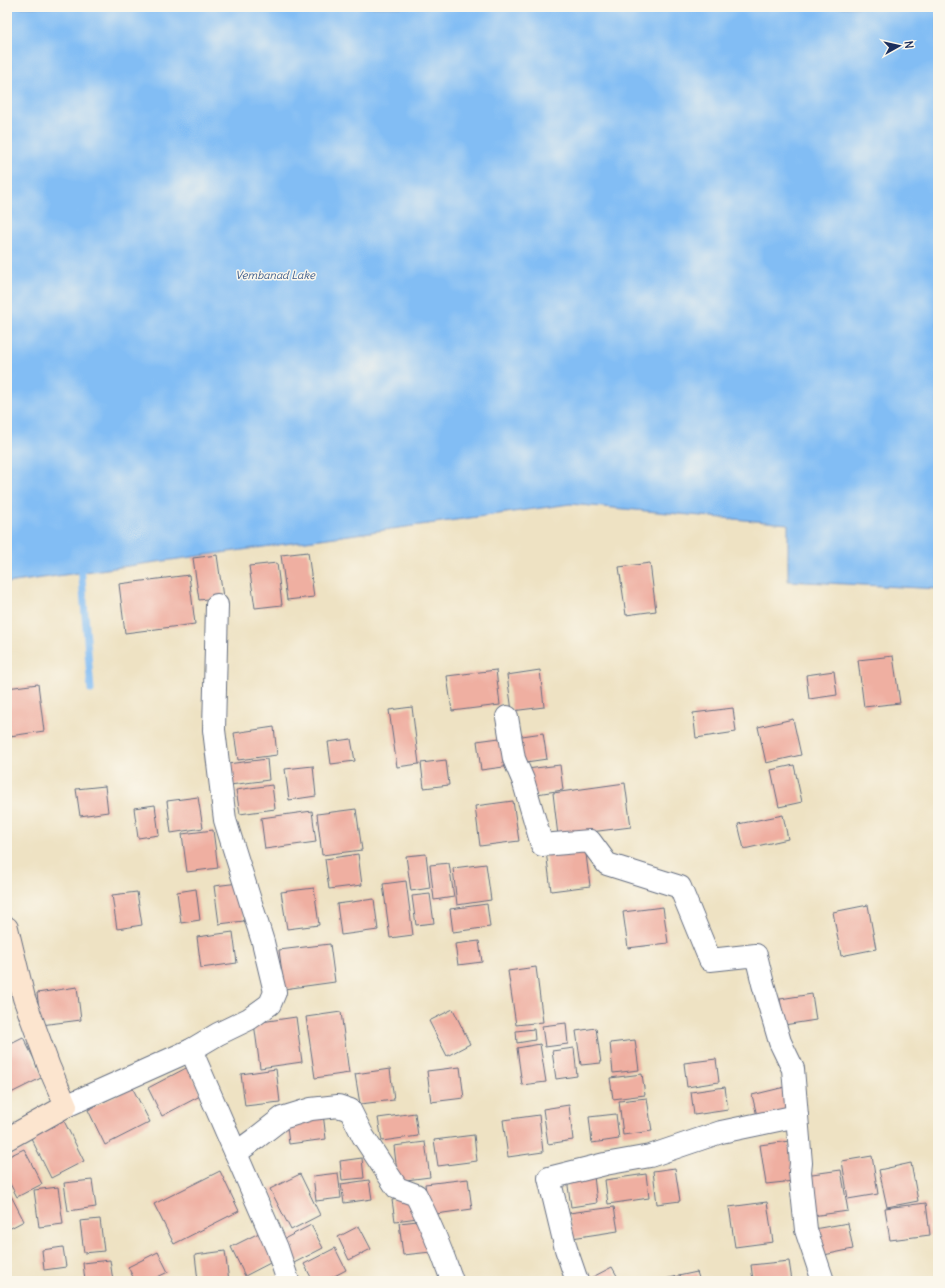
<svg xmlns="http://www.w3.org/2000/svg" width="945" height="1288" viewBox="0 0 945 1288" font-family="Delius,sans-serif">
  <rect width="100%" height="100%" fill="#fbf7ec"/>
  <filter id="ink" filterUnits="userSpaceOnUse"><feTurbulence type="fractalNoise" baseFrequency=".025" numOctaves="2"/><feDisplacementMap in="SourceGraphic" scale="8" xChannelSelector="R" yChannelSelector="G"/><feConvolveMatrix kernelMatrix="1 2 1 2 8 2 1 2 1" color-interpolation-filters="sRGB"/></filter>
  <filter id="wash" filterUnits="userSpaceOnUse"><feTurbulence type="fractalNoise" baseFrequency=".012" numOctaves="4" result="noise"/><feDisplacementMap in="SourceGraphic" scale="16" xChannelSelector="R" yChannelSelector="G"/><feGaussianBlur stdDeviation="0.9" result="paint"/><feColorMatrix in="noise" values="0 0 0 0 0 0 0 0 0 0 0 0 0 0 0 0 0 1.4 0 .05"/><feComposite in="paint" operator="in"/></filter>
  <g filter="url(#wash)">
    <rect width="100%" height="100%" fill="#eee2c3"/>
    <polygon fill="#82bdf4" stroke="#4e76a9" points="7,7 938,7 938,589 788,581 788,524 570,504 7,583"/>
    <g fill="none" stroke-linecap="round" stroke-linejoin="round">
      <polyline stroke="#82bdf4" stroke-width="7" points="81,565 91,690"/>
    </g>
    <g id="blocks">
      <g fill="#efafa1">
        <polygon points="308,552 314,597 287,600 281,555"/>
        <polygon points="217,555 223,597 199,600 193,558"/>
        <polygon points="277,563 282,605 255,608 249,566"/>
        <polygon points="650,563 656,611 626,615 619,567"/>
        <polygon points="189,575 195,624 125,633 119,584"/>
        <polygon points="893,656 900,703 864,707 858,660"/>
        <polygon points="496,670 500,705 452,711 447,676"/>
        <polygon points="540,670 544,707 512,711 507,675"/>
        <polygon points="834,671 837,695 809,699 806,675"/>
        <polygon points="38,684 44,731 10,736 7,714 7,688"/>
        <polygon points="412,707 419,764 397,767 389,710"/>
        <polygon points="733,708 736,732 696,738 693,713"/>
        <polygon points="793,719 801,755 766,763 758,727"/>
        <polygon points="274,727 277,755 238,760 234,733"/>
        <polygon points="543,733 547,759 519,763 515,737"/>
        <polygon points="507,737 511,766 481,770 477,741"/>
        <polygon points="351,739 355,761 331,764 328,742"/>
        <polygon points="267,759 269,780 230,785 227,764"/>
        <polygon points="446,760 449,785 424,788 421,763"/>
        <polygon points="560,765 563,790 530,795 527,769"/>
        <polygon points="794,765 802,802 779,807 771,770"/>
        <polygon points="313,766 316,796 289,800 285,769"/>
        <polygon points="625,783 631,827 558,836 553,793"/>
        <polygon points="272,785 275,809 240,814 236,790"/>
        <polygon points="105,786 108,812 80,816 76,789"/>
        <polygon points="198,797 203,828 171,833 167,801"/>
        <polygon points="513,801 519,841 480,846 475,806"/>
        <polygon points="155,805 159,835 138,838 134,808"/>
        <polygon points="356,809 362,850 322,855 317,814"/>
        <polygon points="312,811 316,842 265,849 261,818"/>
        <polygon points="783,815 788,839 744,849 738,824"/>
        <polygon points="213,830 218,868 187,872 182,834"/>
        <polygon points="585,846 590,886 551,891 546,851"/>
        <polygon points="358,854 362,885 329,889 325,859"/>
        <polygon points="426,854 430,888 411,891 406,856"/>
        <polygon points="449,863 454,897 434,900 430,865"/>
        <polygon points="486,864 491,900 457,905 453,868"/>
        <polygon points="406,881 413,935 390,938 383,884"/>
        <polygon points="239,883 244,921 219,924 214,886"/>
        <polygon points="314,888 319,925 287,929 281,892"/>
        <polygon points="196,889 200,920 181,923 177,892"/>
        <polygon points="137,892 142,925 117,929 112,895"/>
        <polygon points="430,894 434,923 416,925 412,896"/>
        <polygon points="374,899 378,930 341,935 337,904"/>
        <polygon points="487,904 490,927 453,932 450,909"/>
        <polygon points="868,905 876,949 841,956 833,912"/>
        <polygon points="663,907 668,943 628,948 623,912"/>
        <polygon points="233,932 237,963 201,968 197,937"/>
        <polygon points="479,941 482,962 458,965 455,944"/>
        <polygon points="330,944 335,982 284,989 279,950"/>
        <polygon points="536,967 543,1022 516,1025 508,971"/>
        <polygon points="77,987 81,1020 41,1025 37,993"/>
        <polygon points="812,994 816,1020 784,1025 780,999"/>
        <polygon points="453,1009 470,1044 447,1056 429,1021"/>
        <polygon points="341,1012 349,1073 315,1078 306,1017"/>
        <polygon points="296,1017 302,1062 260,1068 254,1023"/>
        <polygon points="566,1023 568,1044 545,1047 542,1026"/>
        <polygon points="596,1028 601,1063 581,1065 576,1031"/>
        <polygon points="534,1029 535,1040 517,1043 516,1031"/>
        <polygon points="23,1037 43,1077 7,1095 7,1045"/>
        <polygon points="635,1040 639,1070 613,1073 610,1043"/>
        <polygon points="540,1044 546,1082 522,1085 517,1048"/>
        <polygon points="574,1048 577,1076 556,1079 552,1051"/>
        <polygon points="716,1059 719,1082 687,1087 684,1063"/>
        <polygon points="188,1067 202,1095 162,1116 148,1088"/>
        <polygon points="460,1067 464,1098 431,1102 427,1071"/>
        <polygon points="276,1069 280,1102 245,1106 241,1074"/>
        <polygon points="390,1069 394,1100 360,1104 355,1074"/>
        <polygon points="642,1074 645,1095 613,1099 610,1078"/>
        <polygon points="132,1087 150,1122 105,1145 88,1110"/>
        <polygon points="725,1087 728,1110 694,1115 691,1092"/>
        <polygon points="785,1087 792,1111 758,1120 752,1095"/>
        <polygon points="647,1098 652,1131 623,1135 619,1101"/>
        <polygon points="569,1105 573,1140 548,1144 543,1109"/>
        <polygon points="323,1113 326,1139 289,1144 286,1118"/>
        <polygon points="415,1113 418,1136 382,1141 378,1118"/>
        <polygon points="616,1114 619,1139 592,1143 589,1117"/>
        <polygon points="61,1115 84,1161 51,1178 28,1132"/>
        <polygon points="539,1115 543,1152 508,1157 503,1120"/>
        <polygon points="474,1135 477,1161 438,1166 434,1140"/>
        <polygon points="789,1141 794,1181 766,1184 760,1145"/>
        <polygon points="425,1142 430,1177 398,1181 394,1146"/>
        <polygon points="24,1149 42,1184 17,1197 7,1178 7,1157"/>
        <polygon points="872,1156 878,1194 848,1199 842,1161"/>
        <polygon points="362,1158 364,1178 342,1180 340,1161"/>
        <polygon points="911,1163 918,1201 887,1207 879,1170"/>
        <polygon points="675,1168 680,1201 657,1204 653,1171"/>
        <polygon points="841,1170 848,1211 812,1216 805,1175"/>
        <polygon points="220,1171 239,1211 174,1244 154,1204"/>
        <polygon points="338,1173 341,1198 316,1201 313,1176"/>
        <polygon points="300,1174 320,1215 291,1230 270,1189"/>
        <polygon points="646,1174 649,1198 608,1204 605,1180"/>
        <polygon points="594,1176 597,1203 571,1207 567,1179"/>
        <polygon points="468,1179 472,1209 429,1215 425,1184"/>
        <polygon points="92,1180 96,1207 68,1211 64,1183"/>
        <polygon points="369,1180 372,1199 344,1203 341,1184"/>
        <polygon points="58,1187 63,1224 39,1227 34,1190"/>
        <polygon points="7,1188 24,1221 7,1230"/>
        <polygon points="415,1197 418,1218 395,1221 392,1200"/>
        <polygon points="938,1198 938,1220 937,1221 934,1199"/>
        <polygon points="767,1202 773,1242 735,1247 729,1207"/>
        <polygon points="926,1203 930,1235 890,1240 885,1208"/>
        <polygon points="614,1207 618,1231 572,1238 569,1213"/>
        <polygon points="100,1219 104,1251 84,1253 80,1221"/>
        <polygon points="427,1220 431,1252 403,1255 399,1223"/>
        <polygon points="848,1223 853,1249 819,1256 814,1229"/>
        <polygon points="311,1225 323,1248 292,1264 280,1241"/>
        <polygon points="359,1226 371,1249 349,1260 338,1237"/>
        <polygon points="261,1232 276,1260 245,1276 231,1247"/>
        <polygon points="63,1247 66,1267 44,1270 42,1250"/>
        <polygon points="335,1248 346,1270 325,1281 313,1281 304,1264"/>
        <polygon points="225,1251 229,1281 198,1281 195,1255"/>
        <polygon points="158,1252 168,1272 149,1281 135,1281 128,1267"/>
        <polygon points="110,1260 113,1281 85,1281 83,1263"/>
        <polygon points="789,1261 792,1281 753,1281 751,1265"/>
        <polygon points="612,1267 620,1281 585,1281"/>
        <polygon points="697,1272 700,1281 660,1281 660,1280"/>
      </g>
    </g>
  </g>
  <g filter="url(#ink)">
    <use href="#blocks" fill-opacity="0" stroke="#656e81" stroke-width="1"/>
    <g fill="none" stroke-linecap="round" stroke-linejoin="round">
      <defs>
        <g id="minor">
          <polyline points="217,605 214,730 225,820 263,942 275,992 270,1004 249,1019 218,1034 191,1050 277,1248 288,1281"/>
          <polyline points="507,717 514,759 523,780 542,845 590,841 607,864 680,887 710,960 756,955 763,984 780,1042 793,1069 801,1163 800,1172 806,1230 823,1281"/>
          <polyline points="66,1106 191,1050"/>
          <path d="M 236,1153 L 255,1139 L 282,1118 L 311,1109 L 338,1106 L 350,1110 L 363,1136 L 397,1188 L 416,1195 C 430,1223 442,1251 452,1281"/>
          <polyline points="577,1281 566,1249 549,1178 605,1164 650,1156 721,1132 797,1116"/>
        </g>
        <polyline id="secondary" points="7,928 24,998 49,1067 66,1106 7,1139"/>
      </defs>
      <use href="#minor" stroke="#656e81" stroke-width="24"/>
      <use href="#secondary" stroke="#656e81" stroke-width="24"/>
      <use href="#minor" stroke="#fff" stroke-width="22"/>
      <use href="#secondary" stroke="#fce5cf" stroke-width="22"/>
    </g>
  </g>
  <g text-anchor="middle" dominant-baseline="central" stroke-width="3" stroke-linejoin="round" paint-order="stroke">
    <g font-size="11" font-style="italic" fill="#3a5a8b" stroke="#fbf7ec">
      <text x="275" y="275">Vembanad Lake</text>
    </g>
  </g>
  <rect width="945" height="1288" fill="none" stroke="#fbf7ec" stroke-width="24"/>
  <g transform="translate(899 46) rotate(82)" stroke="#fbf7ec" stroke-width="3" paint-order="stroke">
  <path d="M0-3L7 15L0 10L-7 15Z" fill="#1b2f5e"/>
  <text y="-6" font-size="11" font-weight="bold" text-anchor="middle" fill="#1b2f5e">N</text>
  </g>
</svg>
